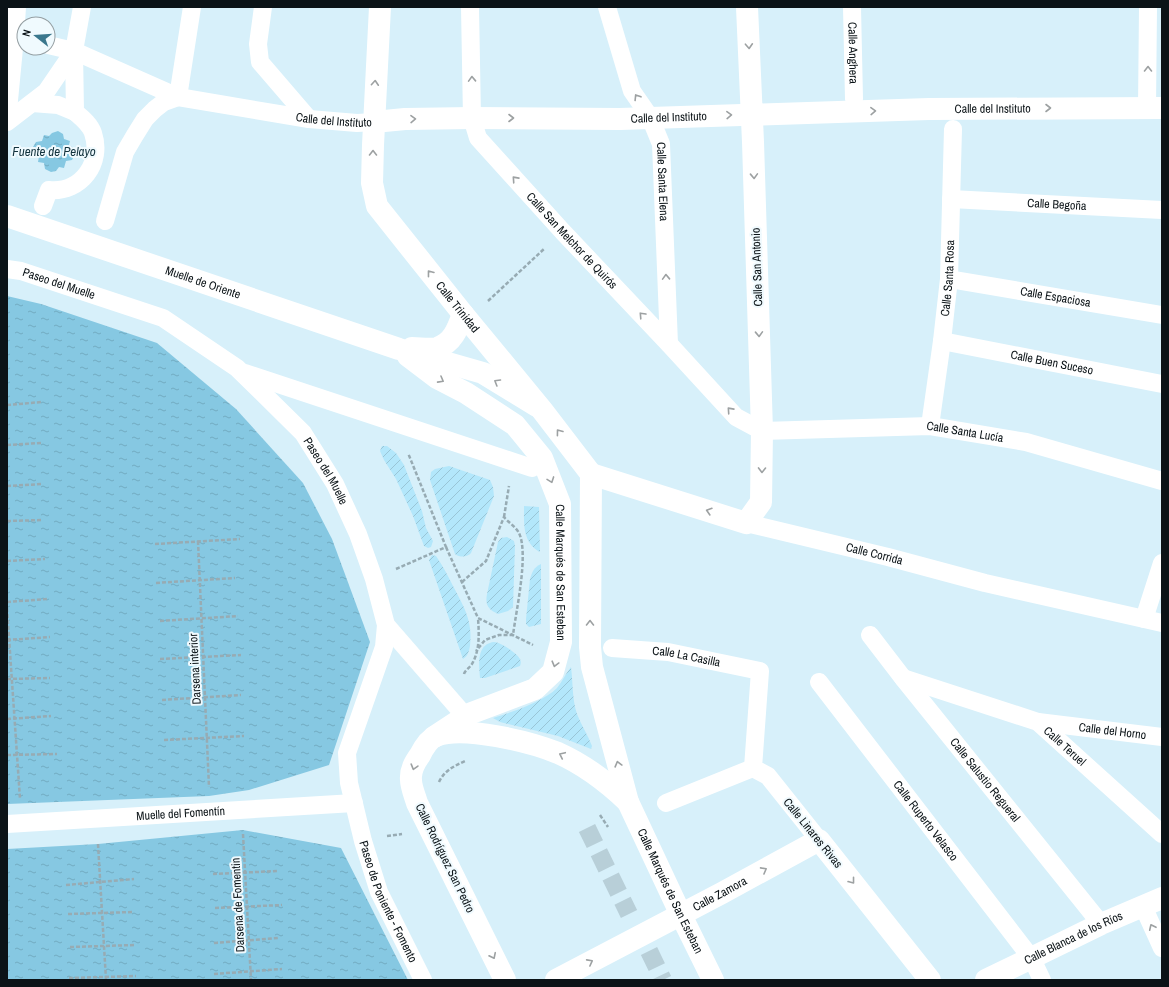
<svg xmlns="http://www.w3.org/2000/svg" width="1169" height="987" viewBox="0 0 1169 987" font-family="'Archivo Narrow',sans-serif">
  <defs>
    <pattern id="garden-furrows" width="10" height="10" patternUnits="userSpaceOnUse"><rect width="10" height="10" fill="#b3e7fb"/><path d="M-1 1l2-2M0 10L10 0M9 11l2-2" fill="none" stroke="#99c5d6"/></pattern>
    <pattern id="water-ripples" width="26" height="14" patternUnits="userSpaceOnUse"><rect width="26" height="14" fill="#86c8e2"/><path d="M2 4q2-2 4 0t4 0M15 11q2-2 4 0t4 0" fill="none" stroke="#72abc1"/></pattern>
  </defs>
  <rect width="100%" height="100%" fill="#d7f0fa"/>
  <g fill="url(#garden-furrows)">
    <polygon points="382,446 387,446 396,453 404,465 422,511 426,528 433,541 431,547 428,548 424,546 413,516 396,479 384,460 380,451"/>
    <path d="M 449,466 L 490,480 L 493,487 L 494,496 L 471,553 C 468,557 460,558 455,554 L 430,480 L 431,472 L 435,469 Z"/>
    <path d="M 524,506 L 539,507 L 540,552 C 522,542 524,523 524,506 Z"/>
    <path d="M 507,537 L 514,541 L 515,546 L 513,607 L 508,611 L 498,614 C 488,609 485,605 487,594 L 498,542 L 501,538 Z"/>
    <path d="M 432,555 L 436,556 C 443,566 448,576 453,586 C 464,607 473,621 470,646 C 469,651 468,656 463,659 L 429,560 Z"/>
    <path d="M 541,564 L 541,624 L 529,627 L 526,624 L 526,619 L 530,579 C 532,572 534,567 541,564 Z"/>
    <path d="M 494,642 C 500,642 517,653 520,659 C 521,662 521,663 520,666 L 485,678 L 480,678 C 479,665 476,644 494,642 Z"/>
    <path d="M 571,667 C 573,682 572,699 577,714 C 581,725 588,735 592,746 L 591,749 L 558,736 L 500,722 L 493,718 C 512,712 543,702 557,688 C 562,682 566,673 571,667 Z"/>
  </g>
  <g fill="url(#water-ripples)">
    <polygon points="58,131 63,134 64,139 70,141 69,145 74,148 75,154 72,160 66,161 64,168 59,167 56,171 51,172 45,169 44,163 38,162 39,156 34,153 33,147 36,142 42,141 44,135 49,136 52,133"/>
    <polygon points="7,296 41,304 157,343 236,409 303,483 332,539 370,642 329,765 249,790 209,796 7,804"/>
    <polygon points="243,830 341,848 408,980 7,980 7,849 98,844"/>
  </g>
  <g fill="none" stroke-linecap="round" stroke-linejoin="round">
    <g stroke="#b8cfd8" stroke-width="18" stroke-dasharray="18 9" stroke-linecap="butt">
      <polyline points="587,828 629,914"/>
      <polyline points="649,951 663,980"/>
    </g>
    <g stroke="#97abb3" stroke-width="2.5" stroke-dasharray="4 2" stroke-linecap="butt">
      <polyline points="488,301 544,249"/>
      <polyline points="7,405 42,402"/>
      <polyline points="7,445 41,443"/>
      <polyline points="7,486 42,484"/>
      <polyline points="504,517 509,486"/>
      <polyline points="7,521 43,520"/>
      <polyline points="198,541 209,787"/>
      <polyline points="155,544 240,539"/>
      <polyline points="446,547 478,618 533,645"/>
      <polyline points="7,561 45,559"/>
      <polyline points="396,569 446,547 408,453"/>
      <path d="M 462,582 L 486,561 L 504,517 C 508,522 516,527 519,533 C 529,554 516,611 513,635 L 499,635 L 485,640 L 476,651"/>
      <polyline points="156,583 235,578"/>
      <polyline points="7,602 48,599"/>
      <polyline points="7,608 20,799"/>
      <polyline points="160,621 238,616"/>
      <polyline points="7,640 50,637"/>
      <polyline points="160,659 241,655"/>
      <path d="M 464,674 C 465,670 471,667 473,662 C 480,649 479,632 478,618"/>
      <polyline points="7,679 50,678"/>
      <polyline points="162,700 241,695"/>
      <polyline points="7,719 51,716"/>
      <polyline points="164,740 244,736"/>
      <polyline points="7,755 57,754"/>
      <path d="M 439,782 C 444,771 454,766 465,761"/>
      <polyline points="600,815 608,827"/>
      <polyline points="243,834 251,980"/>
      <polyline points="387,836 402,834"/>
      <polyline points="98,844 106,980"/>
      <polyline points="213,874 278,871"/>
      <polyline points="66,885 134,879"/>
      <polyline points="215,908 282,905"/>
      <polyline points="68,914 133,912"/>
      <polyline points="214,943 278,938"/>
      <polyline points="70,947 135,945"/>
      <polyline points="214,974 282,969"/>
      <polyline points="69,978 136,976"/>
    </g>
    <g stroke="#fff" stroke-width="18">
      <polyline points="17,7 15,38 24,40"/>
      <polyline points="263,7 258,44 260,62 309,119"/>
      <path id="s1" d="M 470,7 L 472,118 L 478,138 L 563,232 L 669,344 L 736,417 L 762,431 L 930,426 L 1026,442 L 1162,481"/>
      <path id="s2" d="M 607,7 L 632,91 L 650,117 L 661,144 L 669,344"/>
      <path id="s3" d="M 852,7 L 854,99"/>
      <path id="s4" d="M 48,45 L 74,51 L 178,97 L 309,119 L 357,123 L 374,122"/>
      <polyline points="178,97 192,7"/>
      <polyline points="32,103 58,105 75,112"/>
      <polyline points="1147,108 1148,7"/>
      <polyline points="7,121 15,38"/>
      <polyline points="7,122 46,92 74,51"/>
      <path id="s5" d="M 951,199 L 1162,210"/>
      <path d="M 43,206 L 49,190 C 81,193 103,163 93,133 C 90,124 82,118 75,112 L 74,51 L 82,7"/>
      <polyline points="105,221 125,152 135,135 145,119 155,109 164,102 178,97"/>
      <path id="s6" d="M 7,269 L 21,271 L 163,318 L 237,368 L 303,433 L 335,484 L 358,534 L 374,579 L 386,625 L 384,647 L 347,753 L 349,783 L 363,841 L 379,892 L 423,980"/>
      <path id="s7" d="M 949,279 L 1162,315"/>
      <path id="s8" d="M 942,341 L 1162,384"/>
      <polyline points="245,373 532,468"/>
      <path id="s9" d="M 930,426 L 942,341 L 949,279 L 953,129"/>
      <path id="s10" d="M 746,523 L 888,557 L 985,583 L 1162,623"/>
      <polyline points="1144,619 1162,563"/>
      <polyline points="386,625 459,709"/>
      <path id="s11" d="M 870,635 L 903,678 L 1101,924"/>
      <path id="s12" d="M 612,648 L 668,652 L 760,671 L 753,768 L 768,776 L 819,840"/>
      <path id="s13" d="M 903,678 L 1038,722 L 1162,834"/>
      <path id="s14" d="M 819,682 L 1032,959 L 1042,980"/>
      <path id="s15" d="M 1038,722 L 1162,737"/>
      <polyline points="666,803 753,768"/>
      <path id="s16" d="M 7,824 L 354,803"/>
      <polyline points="1143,906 1162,948"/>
    </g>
    <g stroke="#fff" stroke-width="22">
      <path id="s17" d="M 374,122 L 405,119 L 472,118 L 620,119 L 929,109 L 1162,108"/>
      <path id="s18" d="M 7,216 L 399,349 L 483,373 L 537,406"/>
      <path d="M 412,348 C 420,348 430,350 437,348 C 453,343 458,328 463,314"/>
      <path id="s19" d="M 408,356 L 437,378 L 466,393 L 515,425 L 542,458 L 560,504 L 561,642 L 553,672 L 535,689 L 469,714 L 434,737"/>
      <polyline points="591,474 746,523 761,502 762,431 753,142 747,7"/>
      <path id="s20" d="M 556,980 L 722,893 L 819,840 L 930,980"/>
      <path id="s21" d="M 986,980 L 1101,924 L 1162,898"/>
    </g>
    <g stroke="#fff" stroke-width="22">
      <path id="s22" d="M 380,7 L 373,145 L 372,183 L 377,206 L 463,314 L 542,410 L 591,474 L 590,647 L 592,667 L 628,802 L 681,915 L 713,980"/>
      <path d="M 505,980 L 417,803 C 415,796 411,787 411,780 C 410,770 415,762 420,755 C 423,749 429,739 436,736 C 463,725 531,742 558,753 C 585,765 607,782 628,802"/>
    </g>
  </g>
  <defs><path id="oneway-chevron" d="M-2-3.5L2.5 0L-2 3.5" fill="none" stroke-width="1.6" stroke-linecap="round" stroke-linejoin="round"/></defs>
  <g stroke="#9da1a2">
    <use href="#oneway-chevron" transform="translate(749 46) rotate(87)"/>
    <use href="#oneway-chevron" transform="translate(1148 69) rotate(-90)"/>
    <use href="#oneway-chevron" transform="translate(472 79) rotate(-92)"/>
    <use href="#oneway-chevron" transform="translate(375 83) rotate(-86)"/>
    <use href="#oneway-chevron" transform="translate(637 97) rotate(-122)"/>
    <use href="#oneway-chevron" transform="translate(1048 108)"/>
    <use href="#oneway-chevron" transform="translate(873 111) rotate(-2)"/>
    <use href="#oneway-chevron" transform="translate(729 115) rotate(-2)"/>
    <use href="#oneway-chevron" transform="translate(511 118)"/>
    <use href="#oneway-chevron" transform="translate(413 119) rotate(-1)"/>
    <use href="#oneway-chevron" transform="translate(373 153) rotate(-90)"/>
    <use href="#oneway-chevron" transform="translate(754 176) rotate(88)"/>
    <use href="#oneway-chevron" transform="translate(515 179) rotate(-132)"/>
    <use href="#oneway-chevron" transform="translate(430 273) rotate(-128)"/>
    <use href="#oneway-chevron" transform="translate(666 277) rotate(-92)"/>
    <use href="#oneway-chevron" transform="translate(642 315) rotate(-133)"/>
    <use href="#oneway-chevron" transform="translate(759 334) rotate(88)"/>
    <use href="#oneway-chevron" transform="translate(441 380) rotate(29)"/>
    <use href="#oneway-chevron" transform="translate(497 382) rotate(-149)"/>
    <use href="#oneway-chevron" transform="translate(730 410) rotate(-132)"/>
    <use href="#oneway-chevron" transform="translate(559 432) rotate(-127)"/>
    <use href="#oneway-chevron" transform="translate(762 470) rotate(91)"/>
    <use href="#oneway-chevron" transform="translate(551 480) rotate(70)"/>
    <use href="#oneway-chevron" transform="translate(709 511) rotate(-163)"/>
    <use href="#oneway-chevron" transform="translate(590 623) rotate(-90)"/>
    <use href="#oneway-chevron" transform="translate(555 664) rotate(105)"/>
    <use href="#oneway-chevron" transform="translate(562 755) rotate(-155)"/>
    <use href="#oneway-chevron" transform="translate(618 764) rotate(-105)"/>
    <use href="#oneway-chevron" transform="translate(414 767) rotate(106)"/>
    <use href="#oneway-chevron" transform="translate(764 870) rotate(-29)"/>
    <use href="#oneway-chevron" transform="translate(852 881) rotate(52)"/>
    <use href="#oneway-chevron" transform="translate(1152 927) rotate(-115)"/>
    <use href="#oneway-chevron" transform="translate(493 956) rotate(64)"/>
    <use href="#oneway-chevron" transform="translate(590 962) rotate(-28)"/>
  </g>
  <g text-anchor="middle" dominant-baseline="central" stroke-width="4" stroke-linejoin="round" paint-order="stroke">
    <g font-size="12" fill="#0b1317" stroke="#f0fafe">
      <text stroke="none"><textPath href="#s3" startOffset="46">Calle Anghera</textPath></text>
      <text stroke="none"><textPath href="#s17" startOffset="619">Calle del Instituto</textPath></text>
      <text stroke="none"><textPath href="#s17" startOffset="295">Calle del Instituto</textPath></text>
      <text stroke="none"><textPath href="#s4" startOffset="298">Calle del Instituto</textPath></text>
      <text stroke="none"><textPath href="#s2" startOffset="186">Calle Santa Elena</textPath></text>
      <text stroke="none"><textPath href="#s5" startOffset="106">Calle Begoña</textPath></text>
      <text stroke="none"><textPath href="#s1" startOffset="271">Calle San Melchor de Quirós</textPath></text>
      <text transform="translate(757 267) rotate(-92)">Calle San Antonio</text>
      <text stroke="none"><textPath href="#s9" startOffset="149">Calle Santa Rosa</textPath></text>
      <text stroke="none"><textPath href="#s18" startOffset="207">Muelle de Oriente</textPath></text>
      <text stroke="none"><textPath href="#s6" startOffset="54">Paseo del Muelle</textPath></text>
      <text stroke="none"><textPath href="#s7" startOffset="108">Calle Espaciosa</textPath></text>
      <text stroke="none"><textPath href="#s22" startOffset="329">Calle Trinidad</textPath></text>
      <text stroke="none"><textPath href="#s8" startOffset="112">Calle Buen Suceso</textPath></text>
      <text stroke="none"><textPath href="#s1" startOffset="745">Calle Santa Lucía</textPath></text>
      <text stroke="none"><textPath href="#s6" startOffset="390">Paseo del Muelle</textPath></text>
      <text stroke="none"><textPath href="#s10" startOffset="132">Calle Corrida</textPath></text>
      <text stroke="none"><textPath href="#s19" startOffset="288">Calle Marqués de San Esteban</textPath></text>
      <text stroke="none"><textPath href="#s12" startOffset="75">Calle La Casilla</textPath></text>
      <text transform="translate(195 669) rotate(-93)">Darsena interior</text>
      <text stroke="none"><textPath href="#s15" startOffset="75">Calle del Horno</textPath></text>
      <text stroke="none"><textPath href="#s13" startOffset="178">Calle Teruel</textPath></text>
      <text stroke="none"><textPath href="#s11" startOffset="185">Calle Salustio Regueral</textPath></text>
      <text stroke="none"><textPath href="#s16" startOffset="174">Muelle del Fomentín</textPath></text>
      <text stroke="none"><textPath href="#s14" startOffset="175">Calle Ruperto Velasco</textPath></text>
      <text transform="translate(813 833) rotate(51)">Calle Linares Rivas</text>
      <text transform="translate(445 858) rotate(64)">Calle Rodríguez San Pedro</text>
      <text stroke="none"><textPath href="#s22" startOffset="974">Calle Marqués de San Esteban</textPath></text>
      <text stroke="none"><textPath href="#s20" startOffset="185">Calle Zamora</textPath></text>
      <text stroke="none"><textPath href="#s6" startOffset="846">Paseo de Poniente - Fomento</textPath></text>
      <text transform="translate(238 905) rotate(-93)">Darsena de Fomentin</text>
      <text stroke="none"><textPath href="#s21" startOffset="97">Calle Blanca de los Ríos</textPath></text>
    </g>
    <g font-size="13" font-style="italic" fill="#13333e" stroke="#f0fafe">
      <text x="54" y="151">Fuente de Pelayo</text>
    </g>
  </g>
  <rect width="1169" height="987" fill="none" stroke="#0b1317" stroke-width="16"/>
  <g transform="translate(36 36) rotate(287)"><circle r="19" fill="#f0fafe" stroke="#949ea2"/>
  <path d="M0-3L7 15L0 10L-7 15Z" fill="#3a778d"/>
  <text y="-6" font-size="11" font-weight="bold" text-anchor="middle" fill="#0b1317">N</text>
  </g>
</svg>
